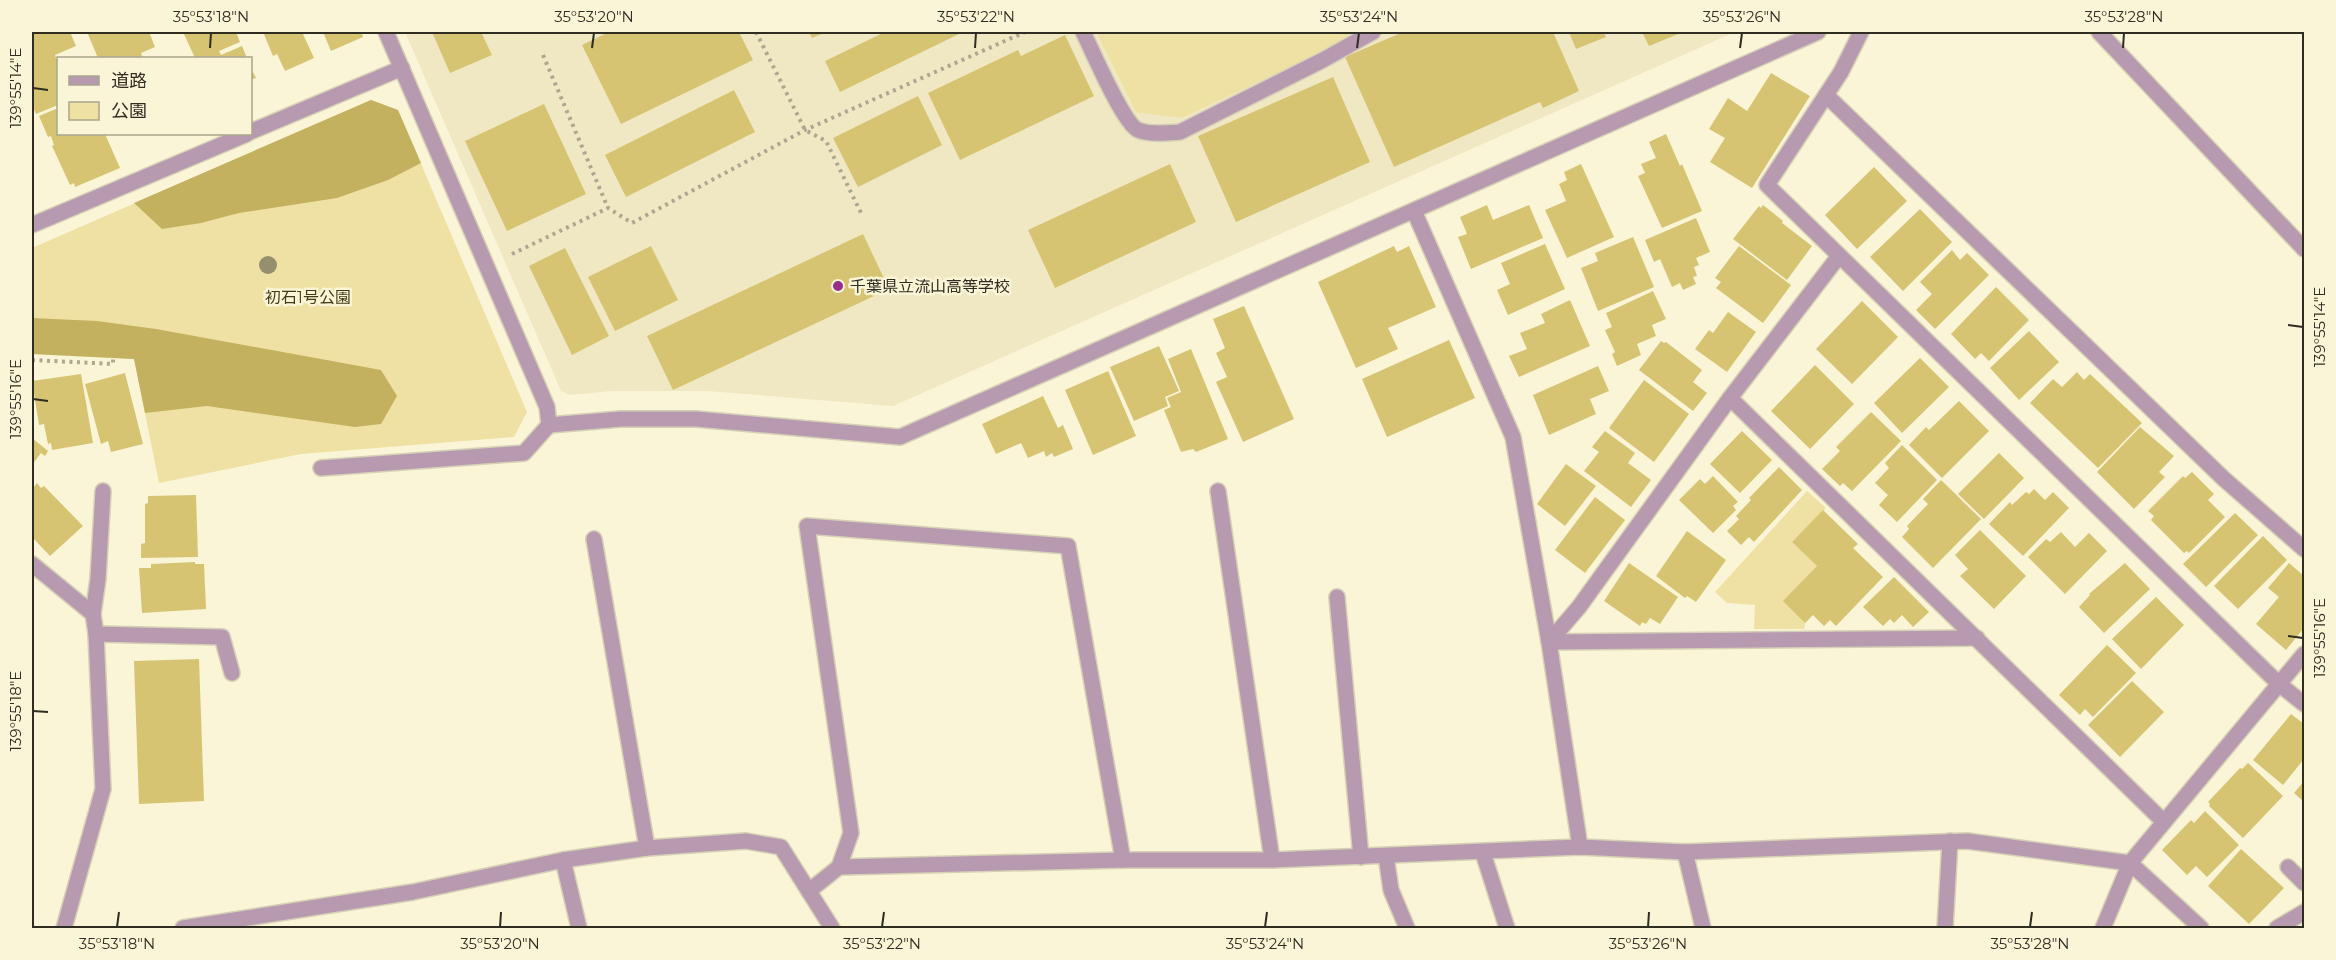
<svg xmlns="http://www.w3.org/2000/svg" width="2336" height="960" viewBox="0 0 2336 960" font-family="Montserrat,'Noto Sans JP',sans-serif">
  <rect width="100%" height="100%" fill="#fbf5d7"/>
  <polygon fill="#f0e8c3" points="405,32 1735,32 893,406 707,391 612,391 570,395 561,391"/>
  <g fill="#eee1a3">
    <polygon points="1096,32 1356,32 1325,50 1182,118 1136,112"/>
    <polygon points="371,100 398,110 527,412 514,437 301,454 159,483 134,359 32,354 32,248"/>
    <polygon points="1807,491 1826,508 1792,542 1817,566 1804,629 1754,629 1755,605 1727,603 1715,592"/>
  </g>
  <g fill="#c3b15f">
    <polygon points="371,100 398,110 421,163 388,180 337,198 239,213 201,223 162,229 134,203"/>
    <polygon points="32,318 97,321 156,329 381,370 397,396 381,424 355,427 207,406 145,413 134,359 32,354"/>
  </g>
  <g fill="#d6c472">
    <polygon points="32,32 70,32 76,46 55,55 58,63 58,105 36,114 32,105"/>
    <polygon points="87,32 149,32 155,47 141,53 143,58 98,58"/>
    <polygon points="183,32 236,32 240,42 219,51 221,55 242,46 247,58 195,58"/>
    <polygon points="263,32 302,32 314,58 285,71 277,54 273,56"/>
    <polygon points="323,32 361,32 363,37 331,51"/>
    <polygon points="432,32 481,32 492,55 450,73"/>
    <polygon points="609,32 739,32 753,60 621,124 582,45"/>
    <polygon points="809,32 826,32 812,38"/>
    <polygon points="885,32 963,32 840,92 825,61"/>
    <polygon points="1403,32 1553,32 1579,91 1543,108 1540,102 1394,167 1345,57"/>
    <polygon points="1569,32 1603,32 1606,37 1576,49"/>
    <polygon points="1642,32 1683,32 1649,46"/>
    <polygon points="1065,35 1094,96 960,160 928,93 1018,50 1021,56"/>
    <polygon points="250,66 256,78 250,80"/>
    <polygon points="1771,73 1810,96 1752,188 1710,162 1725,138 1709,129 1728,98 1747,111"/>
    <polygon points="1333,77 1370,162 1236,222 1198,136"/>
    <polygon points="734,90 755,132 626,197 605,155"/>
    <polygon points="918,96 942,145 858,187 833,138"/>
    <polygon points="544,104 586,194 507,231 465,141"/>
    <polygon points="58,108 58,134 105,134 120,168 75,187 74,183 70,185 52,146 54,145 51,136 48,137 39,116"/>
    <polygon points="1666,134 1680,166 1682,164 1702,211 1662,228 1638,176 1645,173 1641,164 1656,158 1649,142"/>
    <polygon points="1170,164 1196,222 1055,288 1028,230"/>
    <polygon points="1581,164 1614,237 1567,258 1545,210 1566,201 1559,184 1567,180 1564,172"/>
    <polygon points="1874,167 1907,201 1857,249 1825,215"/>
    <polygon points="1487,205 1493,220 1529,205 1543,238 1471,269 1458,237 1467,234 1460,217"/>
    <polygon points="1763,205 1783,221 1782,223 1812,246 1787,280 1733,239 1759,206 1761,208"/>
    <polygon points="1920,209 1952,242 1903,291 1870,257"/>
    <polygon points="1696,218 1710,252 1696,258 1699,265 1694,267 1697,276 1693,277 1696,284 1683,290 1680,283 1672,287 1660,259 1654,262 1645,240"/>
    <polygon points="863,234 889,289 673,390 647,336"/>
    <polygon points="1633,237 1654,287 1598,311 1581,268 1598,261 1595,253"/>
    <polygon points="1545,244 1565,289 1508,315 1497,290 1510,284 1501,263"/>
    <polygon points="651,246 678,300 615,331 588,277"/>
    <polygon points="1394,246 1397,252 1409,246 1436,307 1388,328 1398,349 1356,368 1318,282"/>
    <polygon points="1739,246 1791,285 1763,323 1716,288 1721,282 1715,278"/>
    <polygon points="565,248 609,336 572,355 529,266"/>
    <polygon points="1952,250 1960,260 1967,253 1989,275 1935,329 1916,310 1932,294 1920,282"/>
    <polygon points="1996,287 2029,320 1989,361 1981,353 1975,359 1951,334"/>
    <polygon points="1653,291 1666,319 1652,325 1656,336 1637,344 1641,355 1617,366 1612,354 1615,352 1605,330 1612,327 1606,313"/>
    <polygon points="1570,300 1590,346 1519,377 1509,356 1527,349 1520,333 1545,323 1541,314"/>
    <polygon points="1862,301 1898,337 1852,384 1816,349"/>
    <polygon points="1244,306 1294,419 1243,442 1216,382 1227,377 1216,353 1225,348 1213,319"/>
    <polygon points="1728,312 1756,332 1727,372 1695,349 1709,330 1713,333"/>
    <polygon points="2029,331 2059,362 2019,400 1990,368"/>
    <polygon points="1449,340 1475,398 1387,437 1362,379"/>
    <polygon points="1661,341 1664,343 1666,342 1702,370 1693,382 1707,393 1693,411 1639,370"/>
    <polygon points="1159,346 1179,391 1165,397 1168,406 1134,421 1110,367"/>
    <polygon points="1191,349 1228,439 1196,452 1193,449 1181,452 1164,410 1171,407 1167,398 1181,392 1168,359"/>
    <polygon points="1920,358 1949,387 1902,433 1874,403"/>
    <polygon points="1815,365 1854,404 1810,449 1771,411"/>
    <polygon points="1598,366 1609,391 1590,399 1596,414 1549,435 1533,395"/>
    <polygon points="1108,371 1136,436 1093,455 1065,390"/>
    <polygon points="2077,372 2084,380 2090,374 2142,423 2098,468 2030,403 2053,379 2062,387"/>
    <polygon points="125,373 143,444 111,452 108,441 101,444 85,384"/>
    <polygon points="81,374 93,443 52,450 51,443 48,444 44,424 39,425 32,381"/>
    <polygon points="1644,380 1689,414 1654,462 1609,428"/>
    <polygon points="1043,396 1058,428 1063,425 1073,449 1054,457 1052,453 1046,457 1044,451 1028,458 1021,443 996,454 982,424"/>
    <polygon points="1959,401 1989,431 1942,478 1909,445 1926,427 1929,430"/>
    <polygon points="1871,412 1901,441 1852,491 1843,483 1840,486 1822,469 1840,451 1836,447"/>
    <polygon points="2140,427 2174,456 2159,472 2165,477 2134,509 2097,472"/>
    <polygon points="1605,431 1635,453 1628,463 1651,480 1631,507 1584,471 1599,452 1592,447"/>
    <polygon points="1742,431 1772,460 1740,493 1710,464"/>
    <polygon points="32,438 48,451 45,456 41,453 32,465"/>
    <polygon points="1902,445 1937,480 1897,522 1879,505 1888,495 1875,483 1889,468 1885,463"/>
    <polygon points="1999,453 2024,478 1984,519 1958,494"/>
    <polygon points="1566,464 1596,486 1565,526 1537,504"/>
    <polygon points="1779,467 1802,490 1754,542 1749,537 1741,545 1727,531 1739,519 1736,516 1751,500 1749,498"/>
    <polygon points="2192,472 2214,494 2208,500 2225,517 2189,553 2187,551 2184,553 2151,520 2154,516 2148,511 2183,476 2185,478"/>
    <polygon points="1713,476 1738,502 1733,506 1736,510 1713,533 1679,500 1700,479 1705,484"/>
    <polygon points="1941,480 1981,519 1933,568 1902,537 1909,529 1907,526 1928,504 1923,499"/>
    <polygon points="37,483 41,488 44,486 83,526 50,556 32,537 32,489"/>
    <polygon points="2034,489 2045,500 2053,492 2069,508 2023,556 1989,524 2010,502 2012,505 2026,492 2029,494"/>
    <polygon points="196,495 198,557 141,558 141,544 145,543 145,504 148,503 148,496"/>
    <polygon points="1595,497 1625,520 1585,573 1555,550"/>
    <polygon points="1823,510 1858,544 1853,548 1883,577 1836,626 1830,620 1824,626 1813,615 1805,623 1783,601 1817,566 1792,542"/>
    <polygon points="2235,513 2258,535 2206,587 2183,564"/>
    <polygon points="1980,530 2026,576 1994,609 1960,576 1968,569 1955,555"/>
    <polygon points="1687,531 1726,560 1696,602 1687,596 1685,598 1656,576"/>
    <polygon points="2061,532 2075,547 2089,533 2107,551 2065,594 2028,557 2046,539 2050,542"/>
    <polygon points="2263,536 2287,560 2238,609 2214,586"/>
    <polygon points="195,562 195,564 204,564 206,609 142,613 139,568 151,568 151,564"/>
    <polygon points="1629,563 1678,597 1660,624 1650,618 1646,624 1642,622 1640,626 1604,601"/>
    <polygon points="2125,563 2150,589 2104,633 2079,607 2090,595 2089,594"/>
    <polygon points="2289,563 2304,576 2304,628 2286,650 2256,624 2279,597 2268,588"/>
    <polygon points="1894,577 1929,612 1913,627 1902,615 1894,623 1890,619 1883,626 1863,607"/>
    <polygon points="2156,597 2184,625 2141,669 2112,639"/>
    <polygon points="2107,645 2136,673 2093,717 2085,709 2080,715 2059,695"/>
    <polygon points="199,659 204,801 139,804 134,661"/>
    <polygon points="2132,681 2164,712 2120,757 2088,725"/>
    <polygon points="2291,714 2304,724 2304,759 2283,785 2253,760"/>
    <polygon points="2248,763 2283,796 2243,838 2209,806 2210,804 2208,802 2240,768 2242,769"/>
    <polygon points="2304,781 2304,802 2294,793"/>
    <polygon points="2205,811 2239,845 2207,877 2196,866 2187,875 2162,850 2191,820 2194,823"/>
    <polygon points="2241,849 2284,888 2249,924 2208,886"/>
  </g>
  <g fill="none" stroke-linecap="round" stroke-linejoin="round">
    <defs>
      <g id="lane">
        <path d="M 1083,32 C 1092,50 1123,123 1138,130 C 1150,135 1168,133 1180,132 L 1323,60 L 1373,32"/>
        <polyline points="321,468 524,453 549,425"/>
        <polyline points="594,539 647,848"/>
        <polyline points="93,614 98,579 103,491"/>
        <polyline points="96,634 222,637 232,673"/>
        <polyline points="2288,867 2304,883"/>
      </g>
      <g id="street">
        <polyline points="386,32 547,407 549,425 621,419 696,419 900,437 1818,32"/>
        <polyline points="1861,32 1841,72 1826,95 2224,479 2304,549"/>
        <polyline points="2099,32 2304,249"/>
        <polyline points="1826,95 1767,185 2279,684 2304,704"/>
        <polyline points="250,132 402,68"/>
        <polyline points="1414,211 1513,437 1549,642 1580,847"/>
        <polyline points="32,225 247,134"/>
        <polyline points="1730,398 2163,821"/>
        <polyline points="1218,491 1272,860"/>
        <polyline points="32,564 93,614 96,634 103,789 64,928"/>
        <polyline points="1337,597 1361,857"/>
        <polyline points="1549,642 1579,607 1730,398 1839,256"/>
        <polyline points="1549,642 1977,638"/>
        <polyline points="1685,852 1703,928"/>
        <polyline points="1483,853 1507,928"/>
        <polyline points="1386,856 1391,890 1407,928"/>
        <polyline points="563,860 579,928"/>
        <polyline points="839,867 851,833 807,526 1068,546 1123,860"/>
        <polyline points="809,891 839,867 1123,860 1272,860 1580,847 1685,852 1967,841 2130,863 2201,928"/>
        <polyline points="183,928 413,892 563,860 647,848 746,841 781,847 832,928"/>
        <polyline points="1945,928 1950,841"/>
        <polyline points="2103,928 2130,863 2304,654"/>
        <polyline points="2277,928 2304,912"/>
      </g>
    </defs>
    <use href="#lane" stroke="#d6d1b6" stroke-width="18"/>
    <use href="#street" stroke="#d6d1b6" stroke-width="18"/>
    <g stroke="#aca791" stroke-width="4" stroke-dasharray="3 4.5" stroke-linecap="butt">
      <polyline points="756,32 805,130 826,141 862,215"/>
      <polyline points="543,55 608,208"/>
      <polyline points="512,254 608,208 632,223 805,130 1025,32"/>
      <polyline points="32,360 113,364 113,358"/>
    </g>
    <use href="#lane" stroke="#b799b0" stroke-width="15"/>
    <use href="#street" stroke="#b799b0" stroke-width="15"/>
  </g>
  <circle fill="#968f6d" cx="268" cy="265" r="9"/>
  <path fill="none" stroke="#2f2c21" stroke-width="2" d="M 210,48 L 211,33M 592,48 L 594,33M 975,48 L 976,33M 1357,48 L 1359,33M 1740,48 L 1742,33M 2123,48 L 2124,33M 33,88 L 48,90M 2288,325 L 2303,327M 33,399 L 48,401M 2288,636 L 2303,638M 33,711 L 48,712M 117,927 L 119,912M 500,927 L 501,912M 882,927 L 884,912M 1265,927 L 1267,912M 1648,927 L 1649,912M 2030,927 L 2032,912"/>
  <circle fill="#9b2c8b" stroke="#fbf5d7" stroke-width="2" cx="838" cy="286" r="6"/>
  <g text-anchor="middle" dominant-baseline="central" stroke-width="5" stroke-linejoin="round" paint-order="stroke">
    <g font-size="16" fill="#2f2c21" stroke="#fbf5d7" text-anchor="start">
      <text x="850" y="286">千葉県立流山高等学校</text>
    </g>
    <g font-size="16" fill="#433b17" stroke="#fbf5d7">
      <text x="308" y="297">初石1号公園</text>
    </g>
  </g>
  <rect width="2336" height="960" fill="none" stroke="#fbf5d7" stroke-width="66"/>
  <rect x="57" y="57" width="195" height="78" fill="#fbf5d7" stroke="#a9a58e" stroke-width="1.5"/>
  <rect x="69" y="76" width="30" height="9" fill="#b799b0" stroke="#a9a58e" stroke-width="1.5"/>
  <text x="111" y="87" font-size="18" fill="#2f2c21">道路</text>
  <rect x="69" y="102" width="30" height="18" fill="#eee1a3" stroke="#a9a58e" stroke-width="1.5"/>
  <text x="111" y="117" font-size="18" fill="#2f2c21">公園</text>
  <rect x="33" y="33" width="2270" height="894" fill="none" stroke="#2f2c21" stroke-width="2"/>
  <g font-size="15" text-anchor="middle" fill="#2f2c21">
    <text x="211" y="22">35°53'18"N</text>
    <text x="594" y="22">35°53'20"N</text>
    <text x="976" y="22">35°53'22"N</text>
    <text x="1359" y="22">35°53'24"N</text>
    <text x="1742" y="22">35°53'26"N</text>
    <text x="2124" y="22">35°53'28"N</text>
    <text transform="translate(16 88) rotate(-90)" y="5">139°55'14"E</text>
    <text transform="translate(2320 327) rotate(-90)" y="5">139°55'14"E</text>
    <text transform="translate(16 399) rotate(-90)" y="5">139°55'16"E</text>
    <text transform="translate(2320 638) rotate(-90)" y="5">139°55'16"E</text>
    <text transform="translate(16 711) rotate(-90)" y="5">139°55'18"E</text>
    <text x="117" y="949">35°53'18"N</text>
    <text x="500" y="949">35°53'20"N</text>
    <text x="882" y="949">35°53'22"N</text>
    <text x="1265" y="949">35°53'24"N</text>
    <text x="1648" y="949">35°53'26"N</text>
    <text x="2030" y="949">35°53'28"N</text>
  </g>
</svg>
